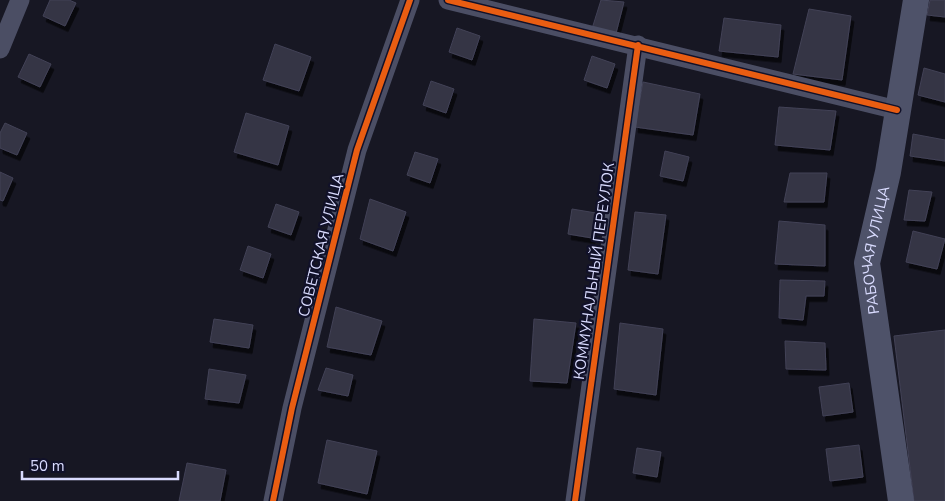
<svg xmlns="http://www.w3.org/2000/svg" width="945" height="501" viewBox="0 0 945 501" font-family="'Nunito Sans',sans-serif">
  <defs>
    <filter id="shadow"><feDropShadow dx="3" dy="5.5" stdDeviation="0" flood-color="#0009"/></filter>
  </defs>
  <rect width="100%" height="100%" fill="#171723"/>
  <g fill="#353445" stroke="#424256" filter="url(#shadow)">
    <polygon points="50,0 69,0 76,3 65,26 43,16"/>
    <polygon points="601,0 624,2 615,37 591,32"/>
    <polygon points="930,0 945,0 945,17 927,15"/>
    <polygon points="809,9 851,16 842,80 793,74"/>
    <polygon points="724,18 781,25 778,57 719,51"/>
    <polygon points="457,28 480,36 472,60 449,52"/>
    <polygon points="275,44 311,57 299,91 263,80"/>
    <polygon points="29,54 51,64 40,87 18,77"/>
    <polygon points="592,56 615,64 607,88 584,80"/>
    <polygon points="924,68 945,74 945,102 918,95"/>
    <polygon points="431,81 454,89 446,113 423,105"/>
    <polygon points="643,82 700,94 693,135 635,127"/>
    <polygon points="779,107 836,111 830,150 775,145"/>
    <polygon points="246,113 289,126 278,165 234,152"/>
    <polygon points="5,123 27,133 17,155 0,148 0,133"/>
    <polygon points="913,134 945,140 945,161 910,156"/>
    <polygon points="665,151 689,157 683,181 660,176"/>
    <polygon points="415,152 438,159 430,183 407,175"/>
    <polygon points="0,172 13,178 3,201 0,200"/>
    <polygon points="790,173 827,173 824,202 784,202"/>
    <polygon points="909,190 932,192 925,221 904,220"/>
    <polygon points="370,199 406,212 393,251 360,239"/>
    <polygon points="276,204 299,212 291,235 268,227"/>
    <polygon points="572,209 596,213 592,238 568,234"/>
    <polygon points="635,212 666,215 658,274 628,270"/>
    <polygon points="779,221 825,225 825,266 775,264"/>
    <polygon points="913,231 945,239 937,269 906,262"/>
    <polygon points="248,246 271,254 263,278 240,270"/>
    <polygon points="780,280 825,281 824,296 806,296 803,320 779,318"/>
    <polygon points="336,307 382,321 371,355 327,347"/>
    <polygon points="214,319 253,325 249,348 210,342"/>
    <polygon points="534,319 576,323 567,383 530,381"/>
    <polygon points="620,323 663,329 656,395 614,389"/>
    <polygon points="945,330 945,501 914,501 894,336"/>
    <polygon points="785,341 825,343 826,370 786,369"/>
    <polygon points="326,368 353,375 348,396 318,390"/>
    <polygon points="209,369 246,375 239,403 205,399"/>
    <polygon points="849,383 853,412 823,416 819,387"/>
    <polygon points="327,440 377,451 367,494 318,483"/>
    <polygon points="859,445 863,477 830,481 826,449"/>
    <polygon points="637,448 661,452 657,477 633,473"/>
    <polygon points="187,463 226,470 220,501 179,501"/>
  </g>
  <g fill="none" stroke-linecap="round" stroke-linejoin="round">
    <g stroke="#4b4e64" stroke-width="19">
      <polyline points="448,0 897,110"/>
      <polyline points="0,49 20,0"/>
      <polyline points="273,501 292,408 357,150 410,0"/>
      <polyline points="575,501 638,45"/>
    </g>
    <path stroke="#4e5269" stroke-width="26" id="s1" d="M 901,501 L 867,263 L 888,172 L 916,0"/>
    <defs>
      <g id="cycleway">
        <polyline points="448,0 897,110"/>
        <polyline points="273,501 292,408 357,150 410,0"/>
        <polyline points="575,501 638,45"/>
      </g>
    </defs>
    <use href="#cycleway" stroke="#111129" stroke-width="9"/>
    <use href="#cycleway" stroke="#e95d12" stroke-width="6"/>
  </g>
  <g text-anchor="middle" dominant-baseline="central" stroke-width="4.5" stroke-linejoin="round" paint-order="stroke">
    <g font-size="15" fill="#d9dbfe" stroke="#111129">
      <text transform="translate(321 245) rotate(-76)">СОВЕТСКАЯ УЛИЦА</text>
      <text stroke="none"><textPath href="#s1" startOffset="254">РАБОЧАЯ УЛИЦА</textPath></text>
      <text transform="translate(594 271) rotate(-82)">КОММУНАЛЬНЫЙ ПЕРЕУЛОК</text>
    </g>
  </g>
  <path d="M22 471v8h156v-8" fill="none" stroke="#d9dbfe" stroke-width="2.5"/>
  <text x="30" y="471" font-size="15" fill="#d9dbfe" stroke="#111129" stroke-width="4" paint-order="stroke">50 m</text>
</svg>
